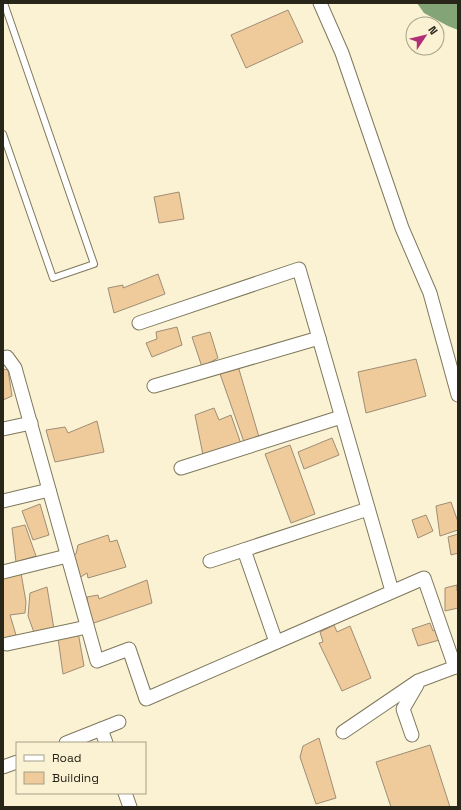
<svg xmlns="http://www.w3.org/2000/svg" width="461" height="810" viewBox="0 0 461 810" font-family="'Space Grotesk',sans-serif">
  <rect width="100%" height="100%" fill="#faf2d3"/>
  <polygon fill="#83a476" points="417,3 458,3 458,30 448,26 424,13"/>
  <g fill="#efcb9c" stroke="#9f8d74">
    <polygon points="288,10 303,42 246,68 231,35"/>
    <polygon points="179,192 184,219 159,223 154,197"/>
    <polygon points="158,274 165,294 114,313 108,288 123,285 123,288"/>
    <polygon points="177,327 182,345 152,357 146,343 157,339 156,332"/>
    <polygon points="210,332 218,358 202,367 192,337"/>
    <polygon points="416,359 426,396 366,413 358,372"/>
    <polygon points="238,366 259,437 244,442 219,371"/>
    <polygon points="3,369 8,370 12,396 3,400"/>
    <polygon points="214,408 219,420 231,415 241,444 203,455 195,415"/>
    <polygon points="97,421 104,452 55,462 46,430 65,427 68,433"/>
    <polygon points="332,438 339,455 304,469 298,452"/>
    <polygon points="290,445 315,514 291,523 265,454"/>
    <polygon points="451,502 458,522 458,530 440,536 436,506"/>
    <polygon points="40,504 49,535 33,540 22,511"/>
    <polygon points="426,515 433,531 418,538 412,520"/>
    <polygon points="25,525 36,556 16,562 12,528"/>
    <polygon points="458,534 458,553 451,555 448,537"/>
    <polygon points="108,535 110,542 117,540 126,567 88,578 87,573 79,578 71,556 76,554 78,545"/>
    <polygon points="21,573 26,602 25,613 10,615 16,635 3,641 3,577"/>
    <polygon points="147,580 152,603 91,624 87,597 98,595 99,599"/>
    <polygon points="457,585 457,591 458,590 458,608 445,611 445,588"/>
    <polygon points="47,587 54,629 35,635 28,616 30,593"/>
    <polygon points="430,623 433,631 438,628 443,639 418,646 412,629"/>
    <polygon points="334,625 337,632 350,626 371,678 342,691 319,643 323,642 320,632"/>
    <polygon points="78,632 84,666 63,674 58,638"/>
    <polygon points="319,738 336,798 316,804 300,757 303,746"/>
    <polygon points="430,745 450,807 391,807 376,762"/>
  </g>
  <g fill="none" stroke-linecap="round" stroke-linejoin="round">
    <defs>
      <polyline id="lane" points="3,134 53,278 94,264 4,3"/>
      <g id="street">
        <polyline points="320,3 342,53 402,228 430,293 458,395"/>
        <polyline points="139,323 299,269 392,591"/>
        <polyline points="3,358 7,357 15,368 97,661 129,649 146,699 424,578 455,667"/>
        <polyline points="154,386 319,338"/>
        <polyline points="3,429 31,423"/>
        <polyline points="181,468 341,417"/>
        <polyline points="3,501 49,490"/>
        <polyline points="244,550 276,642"/>
        <polyline points="210,561 368,509"/>
        <polyline points="3,572 67,556"/>
        <polyline points="7,644 87,627"/>
        <polyline points="101,729 106,743"/>
        <polyline points="343,732 418,681 458,666"/>
        <polyline points="412,735 403,709 417,685"/>
        <polyline points="66,743 119,722"/>
        <polyline points="3,767 17,762"/>
        <polyline points="125,793 130,807"/>
      </g>
    </defs>
    <use href="#lane" stroke="#7f785c" stroke-width="8"/>
    <use href="#street" stroke="#7f785c" stroke-width="15"/>
    <use href="#lane" stroke="#fff" stroke-width="6"/>
    <use href="#street" stroke="#fff" stroke-width="13"/>
  </g>
  <rect width="461" height="810" fill="none" stroke="#282519" stroke-width="8"/>
  <rect x="16" y="742" width="130" height="52" fill="#faf2d3" stroke="#a6a089"/>
  <rect x="24" y="755" width="20" height="6" fill="#ffffff" stroke="#a6a089"/>
  <text x="52" y="762" font-size="12" fill="#282519">Road</text>
  <rect x="24" y="772" width="20" height="12" fill="#efcb9c" stroke="#a6a089"/>
  <text x="52" y="782" font-size="12" fill="#282519">Building</text>
  <g transform="translate(425 36) rotate(55)"><circle r="19" fill="#faf2d3" stroke="#a6a089"/>
  <path d="M0-3L7 15L0 10L-7 15Z" fill="#b22e76"/>
  <text y="-6" font-size="11" font-weight="bold" text-anchor="middle" fill="#282519">N</text>
  </g>
</svg>
